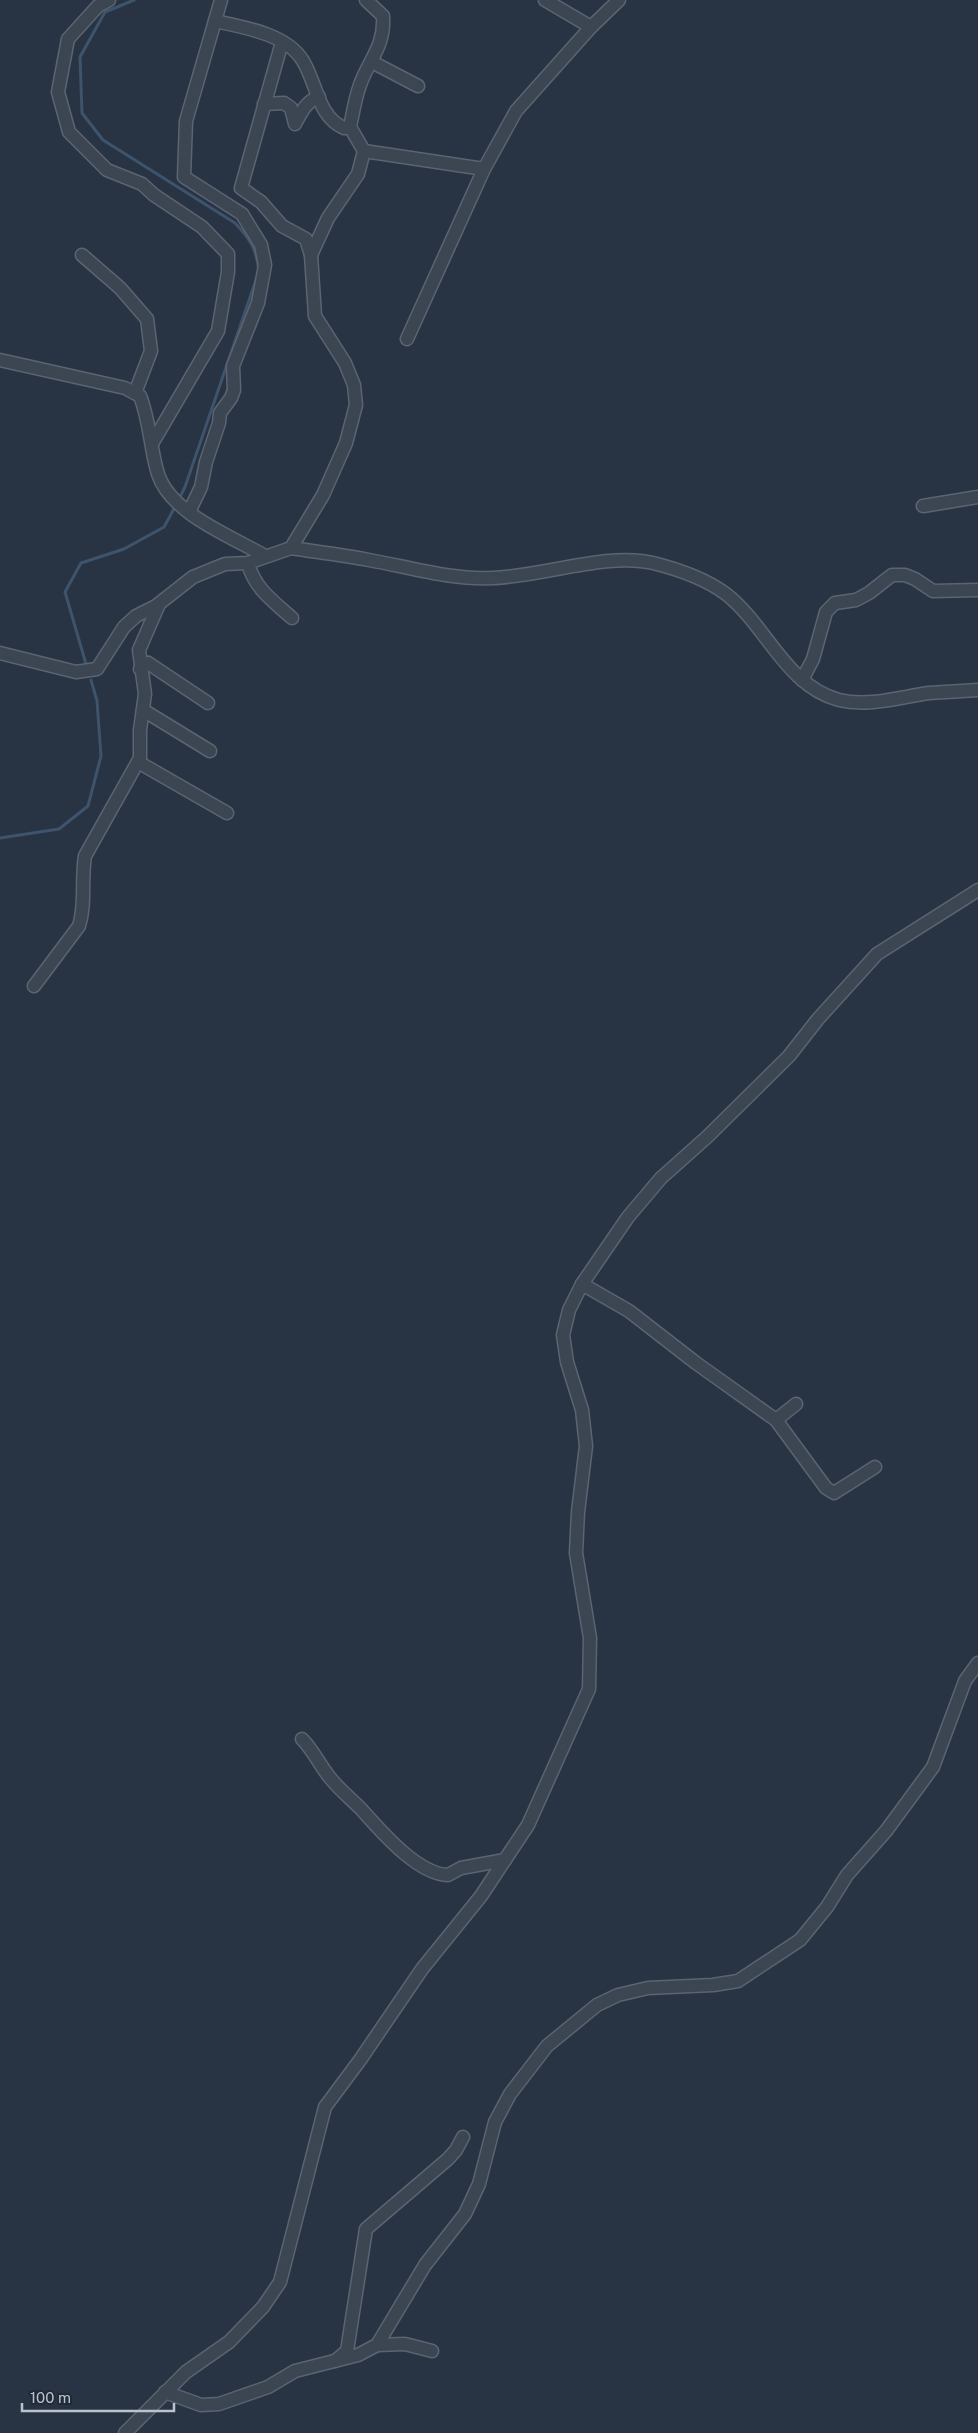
<svg xmlns="http://www.w3.org/2000/svg" width="978" height="2433" viewBox="0 0 978 2433" font-family="'Public Sans',sans-serif">
  <rect width="100%" height="100%" fill="#283443"/>
  <g fill="none" stroke-linecap="round" stroke-linejoin="round">
    <g stroke="#3e536c" stroke-width="3">
      <path d="M 134,0 L 105,12 L 80,57 L 82,113 L 103,140 L 235,223 C 251,240 256,249 259,271 L 185,487 L 179,499"/>
      <polyline points="86,664 65,592 81,563 124,549 164,527 176,505"/>
      <polyline points="0,838 59,829 88,806 101,756 97,701 91,680"/>
    </g>
    <defs>
      <g id="minor">
        <polyline points="109,0 98,6 68,39 58,92 69,132 107,170 142,184 154,195 202,227 228,254 228,272 218,331 153,442"/>
        <polyline points="545,0 591,27"/>
        <path d="M 215,21 C 243,27 287,34 303,61 C 317,84 318,117 344,128 L 350,127 C 353,113 355,98 360,85 C 369,59 385,47 383,16 L 366,0"/>
        <polyline points="372,62 418,86"/>
        <path d="M 264,104 L 284,103 L 291,108 L 295,124 C 301,113 306,101 319,97"/>
        <polyline points="364,151 484,169 407,339"/>
        <polyline points="484,169 516,111 591,27 619,0"/>
        <polyline points="82,255 120,288 147,319 151,351 135,393"/>
        <polyline points="311,255 328,218 358,174 364,151 350,127"/>
        <path d="M 0,360 L 125,388 L 140,396 C 150,421 150,448 158,474 C 171,514 231,536 265,556"/>
        <polyline points="923,506 978,497"/>
        <polyline points="189,512 201,487 206,462 219,423 220,413 231,398 234,390 233,366 258,303 265,265 261,245 242,214 184,177 186,121 221,0"/>
        <path d="M 291,548 C 317,552 343,555 369,560 C 409,567 451,580 492,578 C 541,577 606,552 653,563 C 677,569 706,579 726,594 C 767,626 786,686 839,700 C 869,707 900,697 929,693 C 945,692 962,691 978,690"/>
        <path d="M 248,563 C 254,588 273,601 292,618"/>
        <polyline points="0,653 76,672 97,669 124,627 136,616 156,606 193,577 225,564 248,563 291,548 323,495 346,443 356,405 354,385 345,363 315,316 311,255 306,239 282,226 261,202 241,188 282,42"/>
        <polyline points="140,669 148,663 208,703"/>
        <polyline points="802,680 813,659 826,612 835,603 856,600 869,593 892,575 905,575 915,579 933,591 978,590"/>
        <polyline points="143,710 210,751"/>
        <polyline points="138,762 227,813"/>
        <path d="M 34,986 L 79,926 C 86,904 81,880 85,856 L 140,758 L 140,730 L 145,694 L 139,650 L 159,604"/>
        <polyline points="582,1284 629,1311 696,1363 776,1420 826,1488 834,1493 875,1467"/>
        <polyline points="776,1420 796,1404"/>
        <path d="M 302,1739 C 314,1751 320,1766 331,1779 C 340,1790 351,1799 361,1809 C 381,1831 417,1874 448,1875 L 461,1868 L 505,1860"/>
        <polyline points="377,2345 405,2344 432,2351"/>
        <polyline points="335,2361 347,2351 366,2229 448,2159 456,2150 463,2137"/>
        <polyline points="165,2392 201,2405 219,2404 268,2387 295,2371 358,2355 377,2345 425,2265 465,2214 479,2184 495,2122 510,2094 547,2046 597,2005 618,1995 648,1988 713,1985 738,1981 800,1940 827,1907 847,1875 886,1831 933,1767 965,1681 978,1663"/>
        <polyline points="125,2433 186,2372 229,2342 263,2307 280,2282 325,2107 360,2060 422,1969 481,1896 528,1825 589,1689 590,1638 576,1553 578,1512 586,1446 582,1410 567,1362 563,1335 569,1310 582,1284 628,1217 661,1178 707,1137 789,1056 818,1019 877,954 978,890"/>
      </g>
    </defs>
    <use href="#minor" stroke="#5b6470" stroke-width="15"/>
    <use href="#minor" stroke="#3c4653" stroke-width="12"/>
  </g>
  <path d="M22 2403v8h152v-8" fill="none" stroke="#bac2cc" stroke-width="2.5"/>
  <text x="30" y="2403" font-size="15" fill="#bac2cc" stroke="#212b38" stroke-width="4" paint-order="stroke">100 m</text>
</svg>
